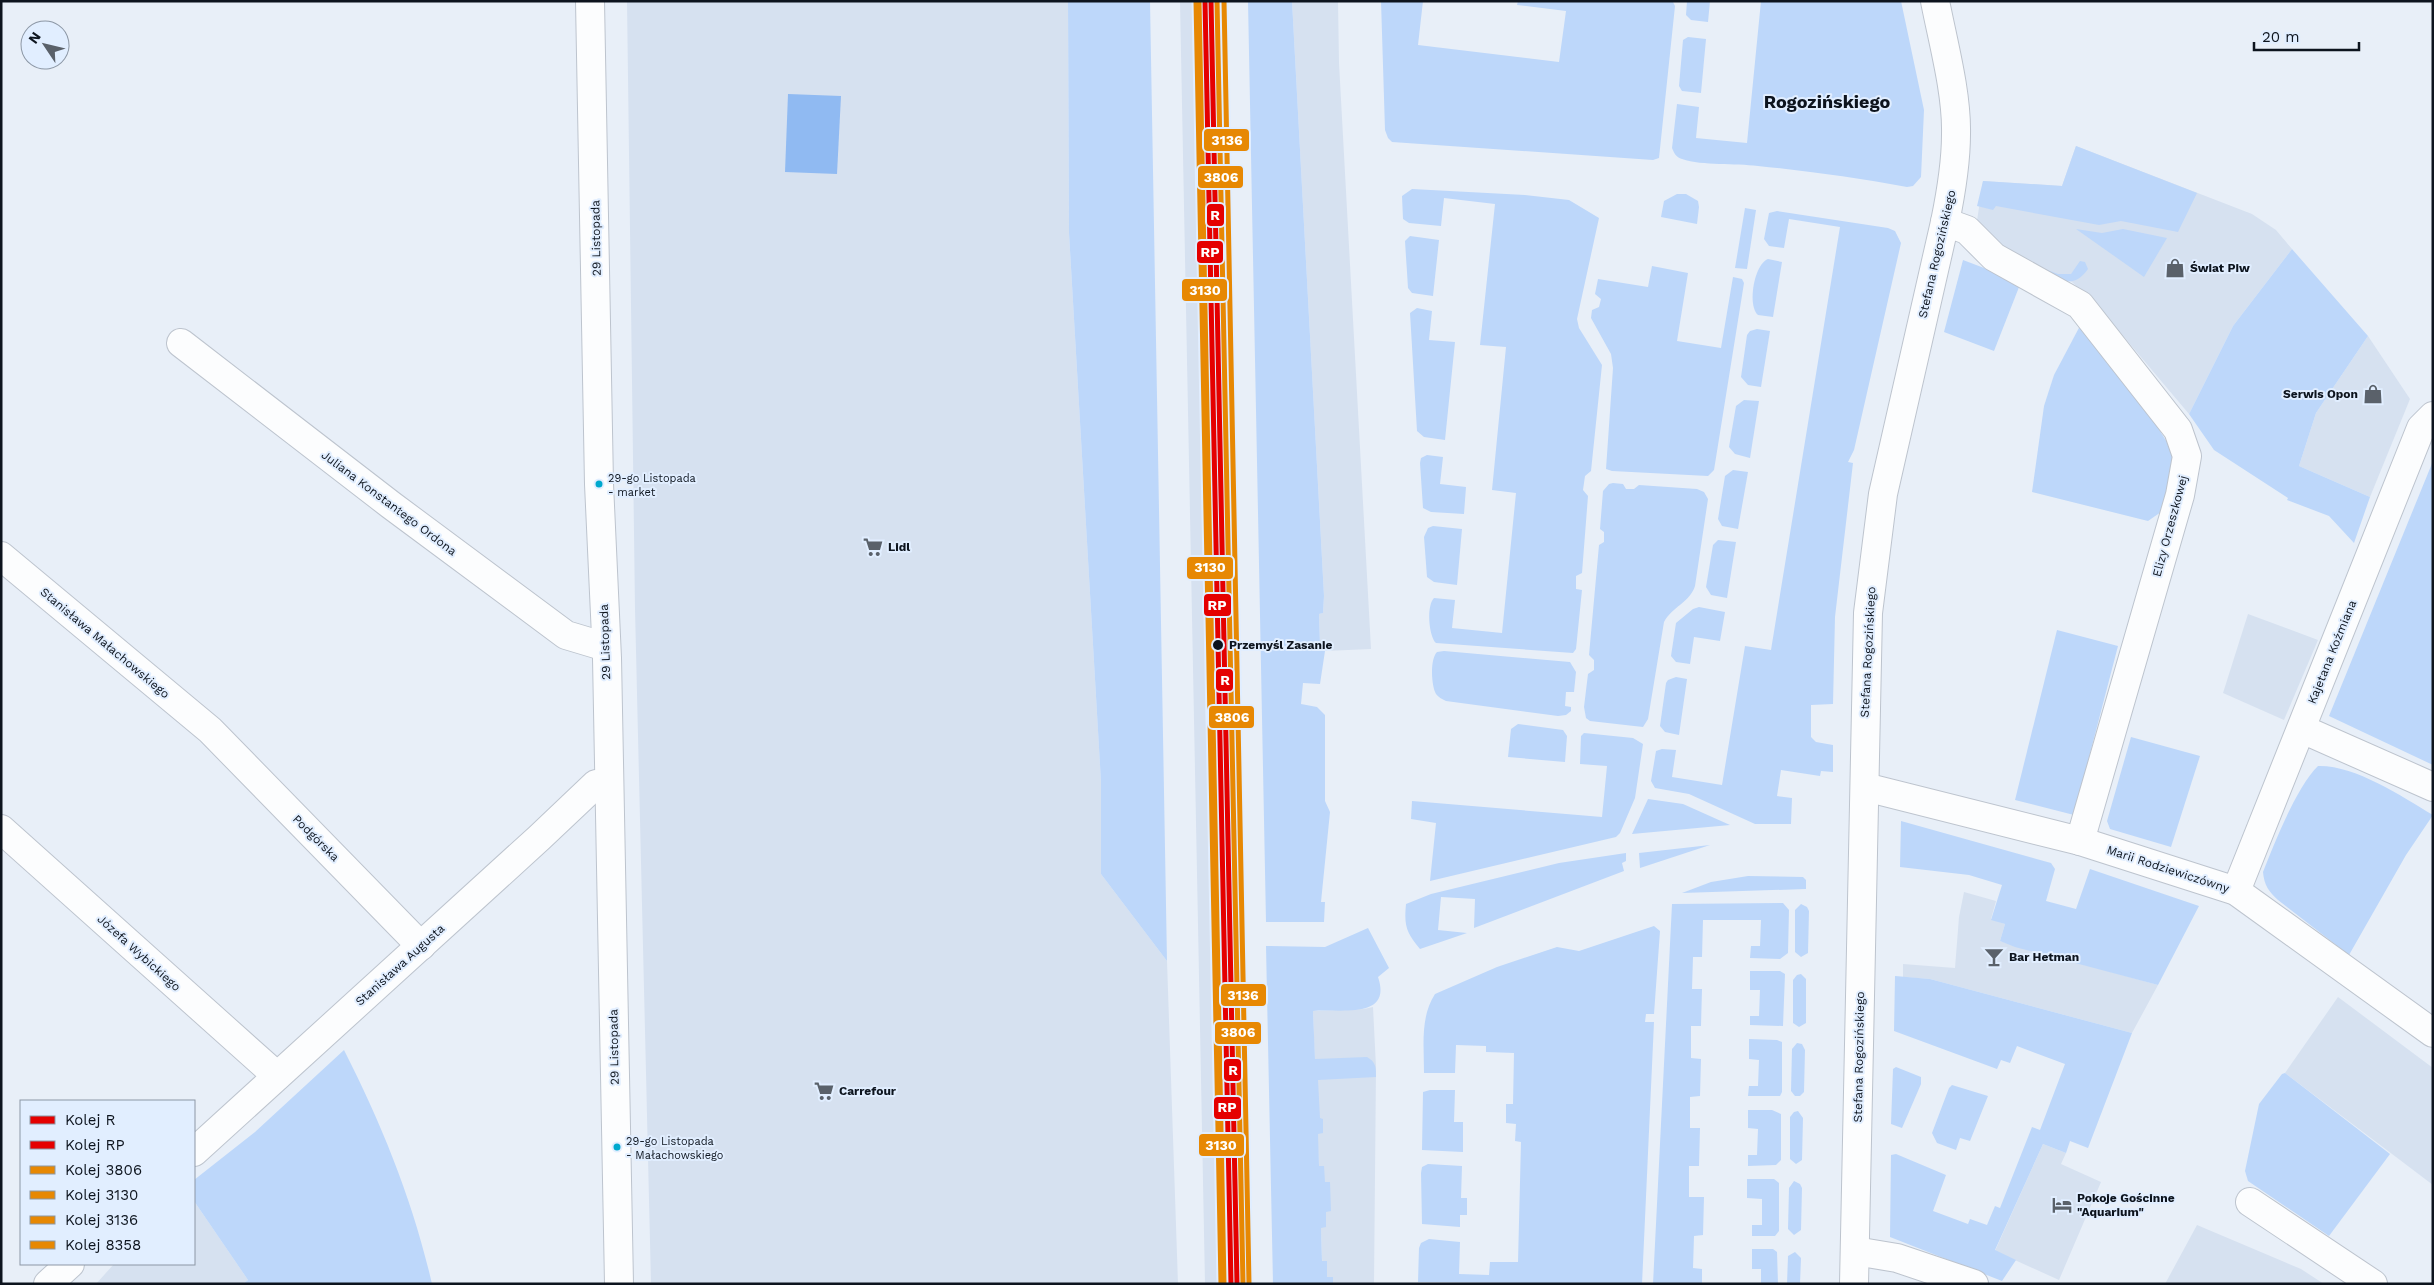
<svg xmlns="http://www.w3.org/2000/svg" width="2434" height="1285" viewBox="0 0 2434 1285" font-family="'Work Sans',sans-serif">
  <rect width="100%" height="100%" fill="#e8eff8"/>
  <g fill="#d6e1f0">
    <polygon points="627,1 1068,1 1069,233 1101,782 1101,874 1167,961 1178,1284 651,1284 635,609"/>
    <polygon points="1180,1 1220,1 1245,1284 1205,1284"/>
    <polygon points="1292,1 1338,1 1339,63 1371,649 1325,651 1320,645 1319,614 1323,613 1324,596"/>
    <polygon points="2076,146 2252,214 2276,230 2292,249 2233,326 2189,414 2097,305 2072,282 1975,234 1983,181 2062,186"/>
    <polygon points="2368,336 2410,399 2370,497 2299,466 2316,413"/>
    <polygon points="2248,614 2318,640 2284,720 2223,693"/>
    <polygon points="1964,892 1996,901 1991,919 2005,924 2000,941 2158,985 2132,1033 1930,979 1903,977 1903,964 1955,968 1959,917"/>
    <polygon points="2338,997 2433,1068 2433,1185 2285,1073"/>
    <polygon points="1373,1007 1376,1067 1374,1284 1323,1284 1313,1011 1364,1009"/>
    <polygon points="2043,1144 2066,1153 2061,1164 2101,1182 2059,1280 1995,1251"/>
    <polygon points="194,1201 248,1280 243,1284 96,1284 114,1264 194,1264"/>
    <polygon points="2197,1225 2301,1269 2324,1284 2165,1284"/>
  </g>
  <g fill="#bdd7fa">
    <polygon points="1068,1 1150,1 1167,961 1101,874 1101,782 1069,233"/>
    <polygon points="1248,1 1292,1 1324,596 1323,613 1319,614 1320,645 1325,651 1320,684 1303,683 1301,704 1317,707 1325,715 1325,801 1330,812 1321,902 1325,902 1324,922 1266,922"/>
    <polygon points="1381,1 1423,1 1418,45 1559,62 1566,11 1517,5 1518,1 1673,2 1675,6 1659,158 1653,160 1392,142 1388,138 1385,130"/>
    <polygon points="1687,1 1710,1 1708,22 1691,20 1686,15"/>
    <path d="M 1761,1 L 1901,1 L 1924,110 L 1921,177 L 1913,186 L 1907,187 C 1857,178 1808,171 1758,166 C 1735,163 1703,166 1682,159 C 1676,157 1674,153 1672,148 L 1677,104 L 1699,107 L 1696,138 L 1747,143 Z"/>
    <polygon points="1688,37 1706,39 1701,93 1682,91 1679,86 1683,40"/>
    <polygon points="2076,146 2197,193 2178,232 2121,221 2099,225 1996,206 1993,210 1977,206 1983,181 2062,186"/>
    <path d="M 1412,189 L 1525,195 L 1569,200 L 1599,218 L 1577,319 L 1579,328 L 1602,365 L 1591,471 L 1585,476 L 1583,490 L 1588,496 L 1582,573 L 1576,576 L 1576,589 L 1582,590 L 1576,649 L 1573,653 L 1436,643 C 1429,637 1426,606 1434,598 L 1455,600 L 1452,628 L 1502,633 L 1516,493 L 1492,490 L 1506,347 L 1480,345 L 1495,204 L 1444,198 L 1441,226 L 1409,223 L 1403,219 L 1402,196 Z"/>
    <polygon points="1677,194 1686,194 1698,201 1699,207 1697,224 1661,217 1664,201"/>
    <polygon points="1745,208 1756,210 1747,269 1735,268"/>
    <polygon points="1777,211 1888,228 1895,231 1901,243 1854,450 1848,462 1853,463 1835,617 1833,704 1811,705 1811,737 1816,742 1833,745 1833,772 1821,771 1820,776 1781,770 1777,796 1792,798 1791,824 1755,824 1689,794 1655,788 1651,781 1656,751 1662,749 1676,750 1672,777 1722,785 1745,646 1771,650 1840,227 1789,219 1784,248 1769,246 1764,239 1769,213"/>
    <polygon points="2076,229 2102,233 2123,229 2167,238 2144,277"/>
    <polygon points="1410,236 1439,240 1433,296 1412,293 1408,288 1405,241"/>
    <polygon points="2292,249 2368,336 2316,413 2299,466 2370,497 2354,543 2329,516 2287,500 2288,498 2214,450 2189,414 2233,326"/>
    <path d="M 1768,259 L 1782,262 L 1773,317 L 1758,315 C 1747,306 1754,264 1768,259 Z"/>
    <polygon points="1963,260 2021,282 1994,351 1944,332"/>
    <path d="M 2080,261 L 2085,262 L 2088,269 C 2071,293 2055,277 2037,266 L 2058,274 L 2071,274 Z"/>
    <polygon points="1652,266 1688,273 1677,341 1721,348 1733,277 1742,279 1744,283 1714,470 1708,476 1612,471 1606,469 1613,368 1611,354 1591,318 1592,310 1599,307 1601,299 1595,294 1598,279 1648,287"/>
    <polygon points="1417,308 1432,311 1429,340 1455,342 1445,440 1424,437 1417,431 1410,313"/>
    <polygon points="2081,324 2149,413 2168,444 2176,463 2161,512 2148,521 2032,492 2044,406 2054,375"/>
    <polygon points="1757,329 1770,331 1761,387 1748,385 1741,377 1747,335 1750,331"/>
    <polygon points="1744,400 1759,401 1750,458 1735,454 1729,447 1736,406"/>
    <polygon points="1427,455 1443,457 1440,484 1466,487 1464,514 1431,512 1423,508 1420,463 1421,458"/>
    <polygon points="2433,461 2433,765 2329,716"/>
    <polygon points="1733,470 1748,472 1738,529 1722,526 1718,519 1725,476"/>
    <path d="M 1613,483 L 1623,484 L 1626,489 L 1634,489 L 1639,485 L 1697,489 L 1704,492 L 1708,499 L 1695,586 C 1690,602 1672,607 1664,622 L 1648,719 L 1643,727 L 1590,721 L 1586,718 L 1584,707 L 1588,674 L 1594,670 L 1594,660 L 1589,655 L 1599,545 L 1604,542 L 1604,532 L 1600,529 L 1603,491 L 1609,484 Z"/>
    <polygon points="1433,526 1462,529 1457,585 1434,582 1427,577 1424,537 1428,528"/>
    <polygon points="1718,540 1736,542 1727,598 1711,595 1706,587 1713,545"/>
    <polygon points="1699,607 1725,612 1720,641 1694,637 1690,664 1676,662 1671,656 1676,623 1693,609"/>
    <polygon points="2057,630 2118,646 2074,815 2015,800"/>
    <path d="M 1444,651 L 1570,662 L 1576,672 L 1574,692 L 1566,692 L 1565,706 L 1571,707 L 1571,711 L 1566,715 L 1558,716 L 1446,701 C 1442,699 1438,697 1436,694 C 1431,685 1430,659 1437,652 Z"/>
    <polygon points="1676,677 1687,679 1679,735 1665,732 1660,726 1666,683 1668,680"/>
    <polygon points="1518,724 1563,730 1567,736 1565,762 1508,757 1511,729"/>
    <polygon points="1584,733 1633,738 1643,744 1635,798 1620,833 1616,837 1430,881 1436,823 1411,819 1412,801 1602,817 1607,766 1580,764 1581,736"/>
    <polygon points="2131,737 2200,756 2171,847 2110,829 2107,821"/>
    <path d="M 2318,766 C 2355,765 2401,796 2433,815 L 2406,855 L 2349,955 L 2278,900 C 2269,892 2264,885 2263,872 C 2274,844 2297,786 2318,766 Z"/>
    <polygon points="1648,799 1683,804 1730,825 1632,834"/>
    <polygon points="1901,821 2051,863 2055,869 2046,901 2076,909 2090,869 2199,906 2158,985 2015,947 2000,941 2005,924 1991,920 2002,885 1969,875 1900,867"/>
    <polygon points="1710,845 1640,868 1639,853"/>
    <path d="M 1626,853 L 1626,861 L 1622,863 L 1624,871 L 1474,928 L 1475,899 L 1441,897 L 1438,930 L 1467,933 L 1420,949 C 1406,932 1404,926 1406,904 L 1431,894 L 1559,863 Z"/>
    <polygon points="1748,876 1803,877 1806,880 1806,889 1682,893 1711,882"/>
    <polygon points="1783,903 1789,910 1788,953 1780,959 1750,958 1751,946 1760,946 1761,920 1703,920 1702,957 1693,957 1692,989 1702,989 1701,1026 1691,1026 1691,1058 1701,1059 1700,1096 1690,1097 1690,1128 1700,1128 1699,1166 1689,1166 1689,1197 1704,1197 1703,1235 1694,1236 1693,1268 1702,1269 1702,1284 1653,1284 1672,904"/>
    <polygon points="1801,904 1807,907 1809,911 1808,953 1801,957 1795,952 1795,910"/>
    <path d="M 1654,926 L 1660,931 L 1654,1014 L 1646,1014 L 1645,1022 L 1654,1022 L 1642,1284 L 1418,1282 L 1419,1248 L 1421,1243 L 1429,1239 L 1460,1242 L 1459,1274 L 1489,1275 L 1490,1262 L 1518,1262 L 1521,1142 L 1515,1141 L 1516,1124 L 1506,1123 L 1506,1104 L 1513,1104 L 1514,1053 L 1486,1052 L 1486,1046 L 1456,1045 L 1455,1073 L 1424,1073 C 1424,1046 1420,1017 1435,994 L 1497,967 L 1557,947 L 1579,951 Z"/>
    <path d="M 1368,928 L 1389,968 L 1378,977 C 1393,1021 1337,1008 1313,1011 L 1315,1059 L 1367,1057 C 1376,1062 1376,1067 1376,1077 L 1318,1080 L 1320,1118 L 1323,1119 L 1323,1133 L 1318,1134 L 1319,1166 L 1324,1166 L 1325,1182 L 1330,1182 L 1331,1211 L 1326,1212 L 1326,1227 L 1321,1228 L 1322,1261 L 1327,1261 L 1327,1277 L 1333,1277 L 1333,1284 L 1273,1284 L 1266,946 L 1325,947 Z"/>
    <polygon points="1750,971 1780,971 1785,974 1783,1026 1750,1025 1750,1016 1759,1016 1760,990 1750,990"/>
    <polygon points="1801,974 1806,979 1806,1023 1799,1027 1793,1023 1793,980 1797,975"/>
    <polygon points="1895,976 1930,979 2132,1033 2088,1148 2070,1141 2066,1153 2043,1144 1995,1250 2016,1260 2002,1281 1890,1237 1891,1155 1896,1154 1946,1175 1933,1211 1968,1224 1970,1219 1987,1225 1995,1206 2000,1208 2032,1127 2040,1130 2065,1064 2017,1046 2010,1063 2001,1060 1997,1069 1894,1031"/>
    <polygon points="1749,1039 1777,1040 1782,1042 1782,1092 1780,1096 1748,1096 1749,1086 1758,1086 1759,1060 1749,1059"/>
    <polygon points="1797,1043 1802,1044 1805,1050 1804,1092 1800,1096 1795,1096 1791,1091 1792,1049"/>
    <path d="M 344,1050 C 382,1125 413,1201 432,1284 L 243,1284 L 248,1280 L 194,1201 L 194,1180 L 255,1132 Z"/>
    <polygon points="1896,1067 1921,1077 1921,1084 1902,1128 1891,1124 1893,1069"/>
    <polygon points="2285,1073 2390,1154 2329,1236 2248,1181 2245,1171 2259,1104 2282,1074"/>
    <polygon points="1952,1085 1988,1096 1970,1141 1960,1138 1956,1150 1937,1143 1932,1133 1949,1088"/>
    <polygon points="1430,1090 1455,1090 1454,1122 1463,1122 1463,1152 1422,1150 1423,1092"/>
    <polygon points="1748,1110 1772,1110 1781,1114 1781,1160 1776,1165 1748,1166 1748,1155 1757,1155 1758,1129 1748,1128"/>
    <polygon points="1798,1111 1803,1118 1802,1160 1796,1164 1790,1159 1790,1117 1794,1112"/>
    <polygon points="1428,1164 1462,1166 1461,1198 1467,1198 1467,1215 1460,1215 1460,1227 1422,1224 1421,1173 1422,1167"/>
    <polygon points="1747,1179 1774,1179 1779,1183 1779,1231 1775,1236 1752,1236 1752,1225 1762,1225 1762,1199 1747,1198"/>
    <polygon points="1794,1181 1800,1184 1802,1188 1801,1230 1794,1235 1788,1229 1789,1188"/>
    <polygon points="1752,1249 1773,1249 1777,1252 1778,1284 1761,1284 1761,1269 1752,1269"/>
    <polygon points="1795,1252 1801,1258 1800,1284 1787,1284 1788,1256"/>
  </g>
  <polygon fill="#90baf2" points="788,94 841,96 837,174 785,172"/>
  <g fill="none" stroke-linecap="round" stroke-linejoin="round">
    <defs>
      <g id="street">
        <polyline points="1945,222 1967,230 1994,257 2080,305 2178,430 2187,456 2180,495 2080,841"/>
        <polyline points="181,343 391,505 566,635 606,647"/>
        <polyline points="1,556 210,730 421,946"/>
        <polyline points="2302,729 2433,787"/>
        <polyline points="1865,787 2080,841 2236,891 2433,1033"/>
        <polyline points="1,829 277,1076"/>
        <polyline points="2236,891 2421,428 2433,416"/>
        <polyline points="2250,1202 2373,1284"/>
        <polyline points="1855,1251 1897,1258 1974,1284"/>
      </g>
      <g id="secondary">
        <polyline points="590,1 599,484 607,658 619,1284"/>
        <polyline points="194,1152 539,838 596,784 608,782"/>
        <polyline points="48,1284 70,1264"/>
        <path d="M 1854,1284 L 1868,613 L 1883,494 L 1945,222 C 1951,193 1956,164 1956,134 C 1957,93 1943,42 1935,1"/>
      </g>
    </defs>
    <use href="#street" stroke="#bdc4ce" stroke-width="30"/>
    <use href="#secondary" stroke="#bdc4ce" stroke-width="30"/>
    <use href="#street" stroke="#fcfdfe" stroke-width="28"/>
    <use href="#secondary" stroke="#fcfdfe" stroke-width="28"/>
    <defs>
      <polyline id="rail-1" points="1211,1 1237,1284"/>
      <polyline id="rail-2" points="1205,1 1231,1284"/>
      <polyline id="rail-3" points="1217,1 1243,1284"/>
      <polyline id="rail-4" points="1199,1 1224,1284"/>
      <polyline id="rail-5" points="1224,1 1249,1284"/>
      <polyline id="rail-6" points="1196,1 1221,1284"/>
    </defs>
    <use href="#rail-1" stroke="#e1eeff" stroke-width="9"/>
    <use href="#rail-2" stroke="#e1eeff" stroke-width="9"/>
    <use href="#rail-3" stroke="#e1eeff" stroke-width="9"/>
    <use href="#rail-4" stroke="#e1eeff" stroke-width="9"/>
    <use href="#rail-5" stroke="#e1eeff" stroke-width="9"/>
    <use href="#rail-6" stroke="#e1eeff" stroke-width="9"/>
    <use href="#rail-1" stroke="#e50000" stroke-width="5"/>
    <use href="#rail-2" stroke="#e50000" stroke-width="5"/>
    <use href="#rail-3" stroke="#e78803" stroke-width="5"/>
    <use href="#rail-4" stroke="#e78803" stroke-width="5"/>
    <use href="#rail-5" stroke="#e78803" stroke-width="5"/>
    <use href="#rail-6" stroke="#e78803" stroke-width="5"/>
  </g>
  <defs>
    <symbol id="shop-bare" viewBox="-9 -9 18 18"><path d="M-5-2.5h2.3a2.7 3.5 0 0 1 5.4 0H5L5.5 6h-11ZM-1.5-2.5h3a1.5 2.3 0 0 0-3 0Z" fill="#5a616a" stroke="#e1eeff" stroke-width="2.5" paint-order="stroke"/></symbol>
    <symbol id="supermarket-bare" viewBox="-9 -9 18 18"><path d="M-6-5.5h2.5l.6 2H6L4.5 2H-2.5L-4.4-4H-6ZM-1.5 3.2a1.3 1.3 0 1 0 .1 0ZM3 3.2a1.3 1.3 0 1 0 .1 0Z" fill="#5a616a" stroke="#e1eeff" stroke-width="2.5" paint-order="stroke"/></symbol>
    <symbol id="bar-bare" viewBox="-9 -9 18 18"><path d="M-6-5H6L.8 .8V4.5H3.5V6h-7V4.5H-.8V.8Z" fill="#5a616a" stroke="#e1eeff" stroke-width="2.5" paint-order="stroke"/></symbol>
    <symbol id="hotel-bare" viewBox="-9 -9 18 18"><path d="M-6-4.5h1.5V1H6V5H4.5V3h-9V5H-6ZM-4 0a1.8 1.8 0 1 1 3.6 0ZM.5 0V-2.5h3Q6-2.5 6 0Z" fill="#5a616a" stroke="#e1eeff" stroke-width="2.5" paint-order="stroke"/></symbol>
  </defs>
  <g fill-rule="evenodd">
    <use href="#shop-bare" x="2161" y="254" width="28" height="28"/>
    <use href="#shop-bare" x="2359" y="380" width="28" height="28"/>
    <use href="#supermarket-bare" x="859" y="533" width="28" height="28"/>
    <use href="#bar-bare" x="1980" y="943" width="28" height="28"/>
    <use href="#supermarket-bare" x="810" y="1077" width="28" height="28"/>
    <use href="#hotel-bare" x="2048" y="1191" width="28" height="28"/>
  </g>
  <g fill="#00a9ce" stroke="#e1eeff" stroke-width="2">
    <circle cx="599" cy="484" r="4.5"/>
    <circle cx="617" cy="1147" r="4.5"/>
  </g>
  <circle fill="#0d141e" stroke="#e1eeff" stroke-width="2" cx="1218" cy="645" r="6"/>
  <g text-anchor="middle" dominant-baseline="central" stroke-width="4" stroke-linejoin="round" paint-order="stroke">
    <g font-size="11" fill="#0d141e" stroke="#e1eeff" text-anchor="start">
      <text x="608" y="478">29-go Listopada<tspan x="608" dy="14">- market</tspan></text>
      <text x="626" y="1141">29-go Listopada<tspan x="626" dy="14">- Małachowskiego</tspan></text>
    </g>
    <g font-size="12" fill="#0d141e" stroke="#e1eeff">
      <text transform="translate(596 238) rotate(-91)">29 Listopada</text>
      <text transform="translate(1937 254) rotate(-77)">Stefana Rogozińskiego</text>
      <text transform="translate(389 503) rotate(37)">Juliana Konstantego Ordona</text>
      <text transform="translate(2170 526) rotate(-75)">Elizy Orzeszkowej</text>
      <text transform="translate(605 642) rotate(-92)">29 Listopada</text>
      <text transform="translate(105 643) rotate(40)">Stanisława Małachowskiego</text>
      <text transform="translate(1868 652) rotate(-87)">Stefana Rogozińskiego</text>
      <text transform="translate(2332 652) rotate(-68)">Kajetana Koźmiana</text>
      <text transform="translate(316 838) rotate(45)">Podgórska</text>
      <text transform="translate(2168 869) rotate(18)">Marii Rodziewiczówny</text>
      <text transform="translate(139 953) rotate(42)">Józefa Wybickiego</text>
      <text transform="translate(400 965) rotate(-42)">Stanisława Augusta</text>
      <text transform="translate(614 1047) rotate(-91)">29 Listopada</text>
      <text transform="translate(1859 1057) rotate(-89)">Stefana Rogozińskiego</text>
    </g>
    <g font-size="12" font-weight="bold" fill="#0d141e" stroke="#e1eeff" text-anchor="start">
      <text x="2190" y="268">Świat Piw</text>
      <text x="2358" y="394" text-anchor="end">Serwis Opon</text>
      <text x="888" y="547">Lidl</text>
      <text x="2009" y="957">Bar Hetman</text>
      <text x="839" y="1091">Carrefour</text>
      <text x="2077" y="1198">Pokoje Gościnne<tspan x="2077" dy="14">"Aquarium"</tspan></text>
    </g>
    <g font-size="12" font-weight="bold" fill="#0d141e" stroke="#e1eeff" text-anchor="start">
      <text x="1229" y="645">Przemyśl Zasanie</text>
    </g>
    <g font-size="18" font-weight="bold" fill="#0d141e" stroke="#e1eeff">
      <text x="1827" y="101">Rogozińskiego</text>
    </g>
  </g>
  <g stroke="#e1eeff" stroke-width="2">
    <rect x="1203" y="128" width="47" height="24" rx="5" fill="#e78803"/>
    <rect x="1197" y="165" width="47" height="24" rx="5" fill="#e78803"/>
    <rect x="1206" y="203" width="19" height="24" rx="5" fill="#e50000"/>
    <rect x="1196" y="240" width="28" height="24" rx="5" fill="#e50000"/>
    <rect x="1181" y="278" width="47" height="24" rx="5" fill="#e78803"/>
    <rect x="1186" y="556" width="48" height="24" rx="5" fill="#e78803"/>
    <rect x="1203" y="593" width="29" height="24" rx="5" fill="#e50000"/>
    <rect x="1215" y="668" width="19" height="24" rx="5" fill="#e50000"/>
    <rect x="1208" y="705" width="47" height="24" rx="5" fill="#e78803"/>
    <rect x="1220" y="983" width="47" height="24" rx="5" fill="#e78803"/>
    <rect x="1214" y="1021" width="48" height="24" rx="5" fill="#e78803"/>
    <rect x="1223" y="1058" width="19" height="24" rx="5" fill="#e50000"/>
    <rect x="1213" y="1096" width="29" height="24" rx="5" fill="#e50000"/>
    <rect x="1198" y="1133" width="47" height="24" rx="5" fill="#e78803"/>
  </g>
  <g font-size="14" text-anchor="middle" font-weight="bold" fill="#fff">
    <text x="1227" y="145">3136</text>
    <text x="1221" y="182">3806</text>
    <text x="1215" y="220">R</text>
    <text x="1210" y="257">RP</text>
    <text x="1205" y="295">3130</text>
    <text x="1210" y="572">3130</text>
    <text x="1217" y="610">RP</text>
    <text x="1225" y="685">R</text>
    <text x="1232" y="722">3806</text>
    <text x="1243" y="1000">3136</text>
    <text x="1238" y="1037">3806</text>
    <text x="1233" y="1075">R</text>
    <text x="1227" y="1112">RP</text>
    <text x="1221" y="1150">3130</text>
  </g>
  <rect width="2434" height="1285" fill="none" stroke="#0d141e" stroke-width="5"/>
  <rect x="20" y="1100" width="175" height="165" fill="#e1eeff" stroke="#8c97a5"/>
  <rect x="30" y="1116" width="25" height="8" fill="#e50000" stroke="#8c97a5"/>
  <text x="65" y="1125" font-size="15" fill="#0d141e">Kolej R</text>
  <rect x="30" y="1141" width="25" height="8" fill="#e50000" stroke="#8c97a5"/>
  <text x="65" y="1150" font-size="15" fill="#0d141e">Kolej RP</text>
  <rect x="30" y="1166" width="25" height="8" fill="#e78803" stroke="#8c97a5"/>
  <text x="65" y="1175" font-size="15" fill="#0d141e">Kolej 3806</text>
  <rect x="30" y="1191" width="25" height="8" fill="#e78803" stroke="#8c97a5"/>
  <text x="65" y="1200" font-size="15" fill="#0d141e">Kolej 3130</text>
  <rect x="30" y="1216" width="25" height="8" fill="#e78803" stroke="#8c97a5"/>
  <text x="65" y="1225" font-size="15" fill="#0d141e">Kolej 3136</text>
  <rect x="30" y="1241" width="25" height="8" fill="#e78803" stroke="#8c97a5"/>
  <text x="65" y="1250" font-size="15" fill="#0d141e">Kolej 8358</text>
  <g transform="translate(45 45) rotate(305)"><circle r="24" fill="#e1eeff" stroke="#8c97a5"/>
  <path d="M0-4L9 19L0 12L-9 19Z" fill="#5a616a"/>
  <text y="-8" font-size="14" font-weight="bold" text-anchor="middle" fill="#0d141e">N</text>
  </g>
  <path d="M2254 42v8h105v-8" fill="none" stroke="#0d141e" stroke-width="2.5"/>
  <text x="2262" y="42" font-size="15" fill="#0d141e" stroke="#e1eeff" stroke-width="4" paint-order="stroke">20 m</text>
</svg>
